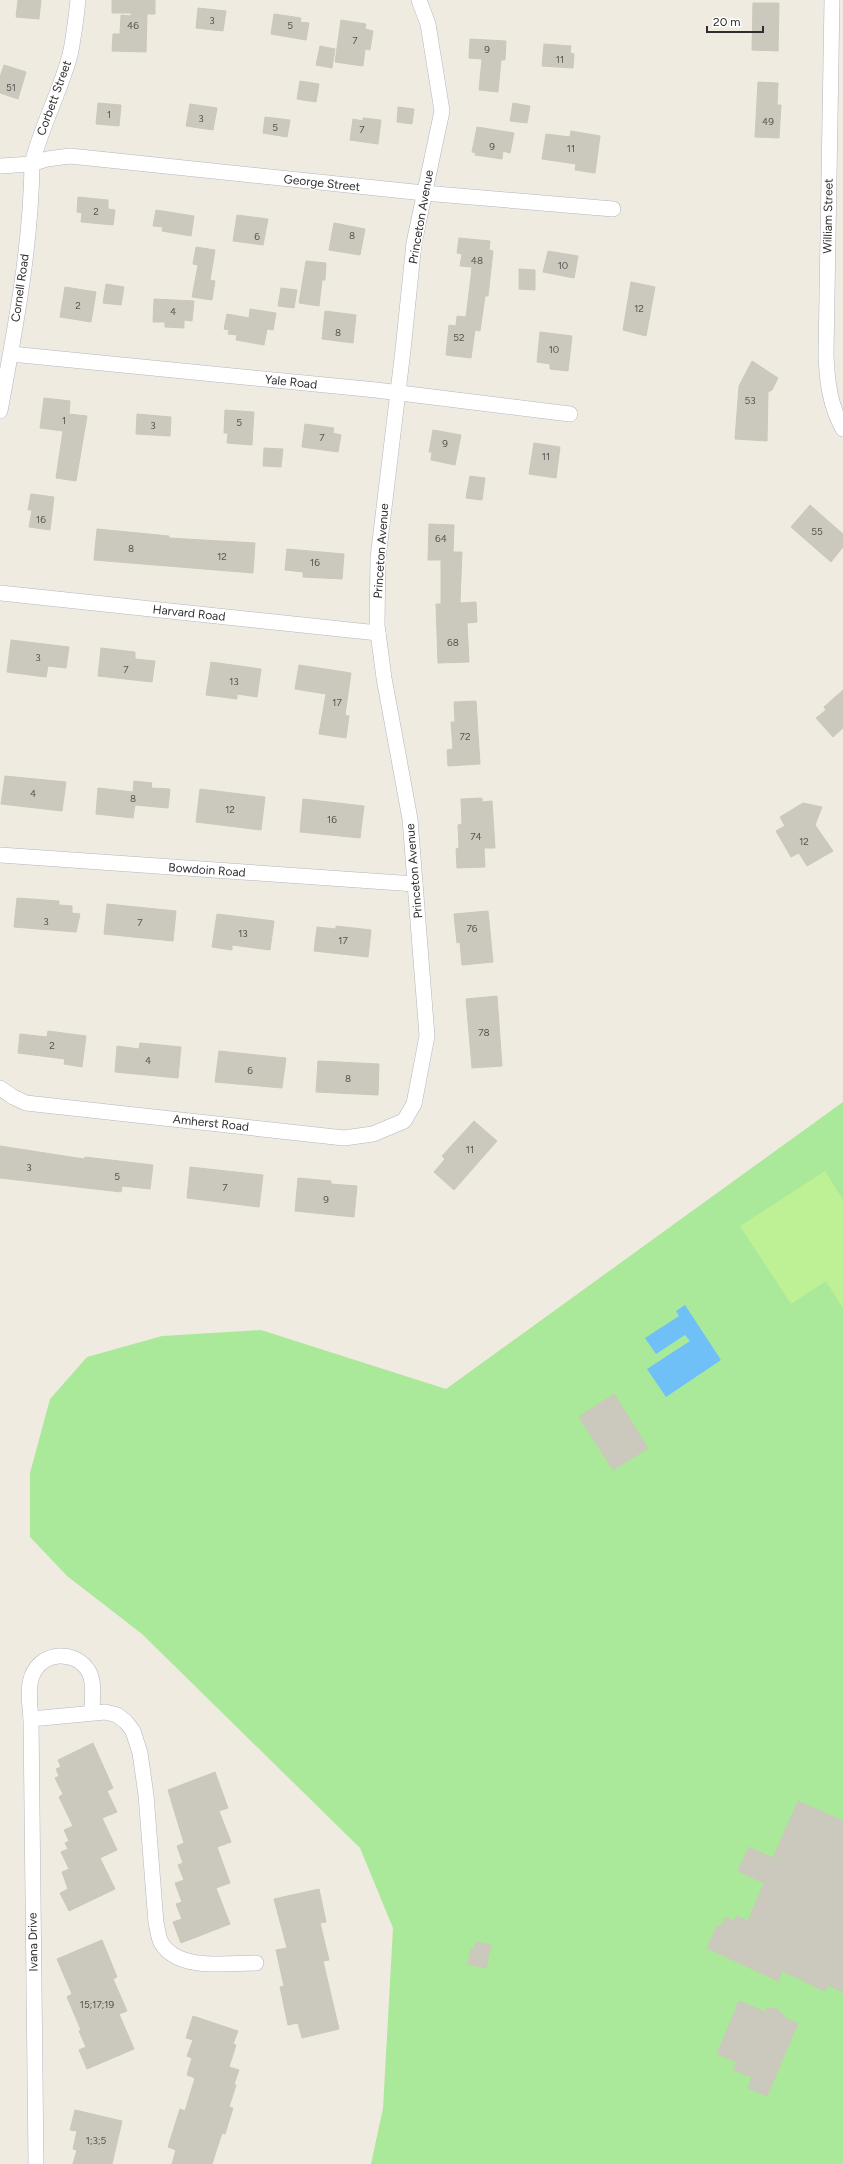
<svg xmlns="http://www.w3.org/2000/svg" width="843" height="2164" viewBox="0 0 843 2164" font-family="Figtree,sans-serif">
  <rect width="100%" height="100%" fill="#f0ebe0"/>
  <polygon fill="#aae99a" points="843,1102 843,2164 371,2164 383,2108 393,1928 360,1848 142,1634 67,1576 30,1537 30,1473 50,1399 87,1357 162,1336 261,1330 446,1389"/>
  <polygon fill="#bef095" points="825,1171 843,1200 843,1308 826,1281 791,1304 740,1226"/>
  <polygon fill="#6ec0f7" points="685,1305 721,1360 666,1397 647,1369 690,1341 685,1335 656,1354 645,1338 679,1316 676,1311"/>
  <g fill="#cbc9be" stroke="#ccc8b9">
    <polygon points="18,0 41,0 39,19 16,17"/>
    <polygon points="112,0 155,0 155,14 147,14 146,52 112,51 113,34 120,34 121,15 131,16 131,13 112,13"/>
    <polygon points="753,3 779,3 778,51 752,50"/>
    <polygon points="198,8 226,11 223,31 196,28"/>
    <polygon points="274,14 301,18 300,22 309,23 306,40 271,34"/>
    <polygon points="341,20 366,24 365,29 373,31 370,50 365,49 363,66 335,62"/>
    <polygon points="470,39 506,41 505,60 501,60 498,92 479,90 482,59 469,58"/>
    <polygon points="544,44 571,46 570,53 574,54 573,68 542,66"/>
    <polygon points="320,46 335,49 332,68 316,65"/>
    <polygon points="4,65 26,72 18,99 0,93 0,77"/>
    <polygon points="300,81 319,84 316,102 297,99"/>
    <polygon points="758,82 778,83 777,105 781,105 779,138 755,137"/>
    <polygon points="98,103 121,105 119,126 96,124"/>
    <polygon points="513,103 530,106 527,123 510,121"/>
    <polygon points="190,104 217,108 213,130 186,126"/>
    <polygon points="398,107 414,109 412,124 397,122"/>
    <polygon points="265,117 290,120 287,137 263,133"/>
    <polygon points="363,118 381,120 378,144 350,140 353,119 363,121"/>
    <polygon points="477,127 514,133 510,153 503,151 502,159 475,155 476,153 472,152"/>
    <polygon points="571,131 600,136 595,173 575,170 576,164 542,159 546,134 570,137"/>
    <polygon points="78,197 108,200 108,209 115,210 113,225 81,222 82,213 77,212"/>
    <polygon points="156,210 194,216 191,236 162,231 163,227 153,226"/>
    <polygon points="237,215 268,219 263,245 233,241"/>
    <polygon points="334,223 365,229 360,255 329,250"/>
    <polygon points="459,238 490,241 489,250 493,251 488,296 485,296 480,331 475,330 471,358 446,355 449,325 456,326 457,316 466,317 471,277 472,267 460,266 462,254 457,253"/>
    <polygon points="196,247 215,250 210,280 215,281 212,300 192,297 198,265 193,264"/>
    <polygon points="548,251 578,256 574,278 543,272"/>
    <polygon points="306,261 326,263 325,280 322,280 319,306 299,303"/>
    <polygon points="519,269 535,270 535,290 519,289"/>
    <polygon points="631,282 655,287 646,336 623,330"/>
    <polygon points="106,284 124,287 121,305 103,303"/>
    <polygon points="65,287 96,292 91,322 60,317"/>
    <polygon points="281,288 297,290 294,308 278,306"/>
    <polygon points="154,299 194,301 192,321 184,320 184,328 165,327 165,322 153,322"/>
    <polygon points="250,309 276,313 273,330 267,329 264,345 236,340 237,335 228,334 229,330 224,329 227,314 249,318"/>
    <polygon points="325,311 356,315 353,343 322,339"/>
    <polygon points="540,332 572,336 568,371 550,369 550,364 537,362"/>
    <polygon points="752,361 778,378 772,390 768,392 767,441 735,439 739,386"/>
    <polygon points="44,398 70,401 69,414 87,416 76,481 56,478 63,431 40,428"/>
    <polygon points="225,410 254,412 252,445 227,443 228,433 224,433"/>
    <polygon points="137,414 171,417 170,436 136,434"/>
    <polygon points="305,424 334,428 333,433 341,435 338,452 302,447"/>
    <polygon points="433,430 461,435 455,465 431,460 432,452 429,452"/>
    <polygon points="534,443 560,447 556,478 529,474"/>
    <polygon points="264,448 283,449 281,467 263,466"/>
    <polygon points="470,476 485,478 482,500 466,498"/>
    <polygon points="31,494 54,497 50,530 29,527 32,510 28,510"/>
    <polygon points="810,505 843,534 843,547 831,562 791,527"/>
    <polygon points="429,524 454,525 453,552 462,552 460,603 476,602 477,622 467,623 469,662 438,663 436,604 441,604 441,560 428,560"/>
    <polygon points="97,529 169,536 169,538 255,543 253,573 94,560"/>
    <polygon points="287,549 344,554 342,579 303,577 303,572 285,570"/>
    <polygon points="11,640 69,647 66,668 48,666 46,677 7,672"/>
    <polygon points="101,648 135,652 135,659 155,661 152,682 98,676"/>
    <polygon points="211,662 261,669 257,697 237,694 237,699 206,695"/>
    <polygon points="299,665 351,673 345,715 349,716 346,738 319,734 326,694 295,689"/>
    <polygon points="843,690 843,728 833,737 816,718 826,710 824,707"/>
    <polygon points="476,701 480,764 448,766 447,750 453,749 451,722 455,722 454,702"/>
    <polygon points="5,776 66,782 62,811 1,804"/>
    <polygon points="134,781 152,783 151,788 170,789 168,808 135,805 133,818 96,814 98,788 133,792"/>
    <polygon points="200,789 265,797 261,830 196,822"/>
    <polygon points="482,798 482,802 492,801 495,848 484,848 485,867 457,868 456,849 459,848 458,825 462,824 461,799"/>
    <polygon points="303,799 364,806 360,838 300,832"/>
    <polygon points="803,803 822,807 815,825 833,851 807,866 799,853 791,857 776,831 785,826 780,817"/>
    <polygon points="17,898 59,901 59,905 72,906 72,913 80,914 76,932 14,927"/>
    <polygon points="107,904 176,911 173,941 104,934"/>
    <polygon points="488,911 493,962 462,965 460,942 457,943 454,914"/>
    <polygon points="217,914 274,921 270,950 232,945 232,950 212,947"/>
    <polygon points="336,926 371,930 368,957 314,951 317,927 336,929"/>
    <polygon points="497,996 502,1066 472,1068 466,999"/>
    <polygon points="48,1031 86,1036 82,1067 64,1064 65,1059 18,1053 20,1034 47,1037"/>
    <polygon points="140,1043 181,1047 178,1078 115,1072 117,1046 139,1049"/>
    <polygon points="219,1051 286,1058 282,1088 215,1082"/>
    <polygon points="318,1061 379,1064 378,1095 316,1092"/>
    <polygon points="474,1121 497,1141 454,1190 434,1172 445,1159 442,1156"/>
    <polygon points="0,1146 84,1159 85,1157 153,1165 150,1189 122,1186 121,1192 0,1178"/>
    <polygon points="190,1167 263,1175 259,1207 187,1198"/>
    <polygon points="298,1178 331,1181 331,1184 357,1186 354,1217 295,1211"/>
    <polygon points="614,1394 648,1448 613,1470 579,1417"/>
    <polygon points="93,1743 113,1788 107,1791 117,1812 102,1818 117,1850 100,1858 115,1889 69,1911 60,1893 68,1889 62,1872 69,1869 61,1852 68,1849 65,1843 69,1841 64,1830 73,1826 59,1797 63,1794 55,1778 59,1776 56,1769 61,1767 58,1760"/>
    <polygon points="215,1772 228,1808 219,1811 231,1842 217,1847 230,1883 216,1888 230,1924 181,1943 173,1922 182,1919 176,1904 182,1902 175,1883 184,1880 178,1865 183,1863 177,1846 184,1843 168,1790"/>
    <polygon points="798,1801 843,1821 843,1992 828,1985 825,1991 782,1971 778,1981 707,1948 717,1926 721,1927 725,1917 734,1921 737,1916 748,1921 764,1883 738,1871 749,1847 773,1858"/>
    <polygon points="319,1889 326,1922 320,1923 329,1960 323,1961 339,2029 302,2038 298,2023 288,2025 280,1987 284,1986 276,1950 287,1948 274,1899"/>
    <polygon points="102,1940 117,1977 113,1979 127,2011 119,2014 134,2049 87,2069 79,2050 86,2047 79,2031 81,2030 67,1997 72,1994 57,1959"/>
    <polygon points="476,1942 491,1945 486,1968 468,1964 471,1949 474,1950"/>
    <polygon points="739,2001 765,2012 767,2008 778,2009 786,2019 798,2023 767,2096 748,2088 752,2077 733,2070 737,2062 717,2054"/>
    <polygon points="193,2016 238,2031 233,2044 236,2045 229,2067 239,2070 234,2084 236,2085 229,2107 233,2108 225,2134 222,2133 212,2164 172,2164 176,2150 168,2147 180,2109 185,2111 195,2078 187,2075 192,2058 187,2056 193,2040 186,2038"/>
    <polygon points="75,2110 122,2121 112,2164 73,2164 77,2150 73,2149 77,2131 70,2130"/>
  </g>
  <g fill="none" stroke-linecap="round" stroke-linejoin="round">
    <defs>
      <g id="street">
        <path d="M 832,0 L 826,355 C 827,381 830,406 843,429"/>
        <path d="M 0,166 L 32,164 C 41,127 60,92 70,55 C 74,37 76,18 78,0"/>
        <polyline points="11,354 376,390 570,414"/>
        <path d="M 0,411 C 15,330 31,247 32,164 L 47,159 L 70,156 L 424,193 L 613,209"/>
        <polyline points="0,593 378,633"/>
        <polyline points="0,855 415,884"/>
        <polyline points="0,1088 13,1097 26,1103 344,1138 373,1134 404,1121 414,1104 427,1036 410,819 384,678 377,625 378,558 403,350 414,243 442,111 428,24 419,0"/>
        <path d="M 31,1719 C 30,1706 27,1688 32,1676 C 41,1651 76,1649 89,1672 C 95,1683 92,1699 92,1712"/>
        <path d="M 36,2164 L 31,1719 L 105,1712 L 117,1715 L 126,1722 L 133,1731 L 140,1753 L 146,1795 L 156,1923 C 158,1929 158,1939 162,1944 C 179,1971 228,1963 256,1963"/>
      </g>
    </defs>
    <use href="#street" stroke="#b4b4c2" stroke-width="16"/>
    <use href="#street" stroke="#fff" stroke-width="15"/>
  </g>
  <g text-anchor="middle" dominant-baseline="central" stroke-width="3" stroke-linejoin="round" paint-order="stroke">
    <g font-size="10" fill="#555552">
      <text x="212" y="20">3</text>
      <text x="133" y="25">46</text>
      <text x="290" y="25">5</text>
      <text x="355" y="40">7</text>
      <text x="487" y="49">9</text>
      <text x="560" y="59">11</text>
      <text x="11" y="87">51</text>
      <text x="109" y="114">1</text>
      <text x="201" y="118">3</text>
      <text x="768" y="121">49</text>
      <text x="275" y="127">5</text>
      <text x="362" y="129">7</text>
      <text x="492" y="146">9</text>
      <text x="571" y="148">11</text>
      <text x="96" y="211">2</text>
      <text x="352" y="235">8</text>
      <text x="257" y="236">6</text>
      <text x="477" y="260">48</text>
      <text x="563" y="265">10</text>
      <text x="78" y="305">2</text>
      <text x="639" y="308">12</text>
      <text x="173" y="311">4</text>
      <text x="338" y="332">8</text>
      <text x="459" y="337">52</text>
      <text x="554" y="349">10</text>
      <text x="750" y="400">53</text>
      <text x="64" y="420">1</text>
      <text x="239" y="422">5</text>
      <text x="153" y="425">3</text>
      <text x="322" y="437">7</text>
      <text x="445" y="443">9</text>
      <text x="546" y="456">11</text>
      <text x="41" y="519">16</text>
      <text x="817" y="531">55</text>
      <text x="441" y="538">64</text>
      <text x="131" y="548">8</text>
      <text x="222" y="556">12</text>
      <text x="315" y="562">16</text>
      <text x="453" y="642">68</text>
      <text x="38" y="657">3</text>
      <text x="126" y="669">7</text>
      <text x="234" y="681">13</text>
      <text x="337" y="702">17</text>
      <text x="465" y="736">72</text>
      <text x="33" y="793">4</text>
      <text x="133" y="798">8</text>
      <text x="230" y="809">12</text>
      <text x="332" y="819">16</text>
      <text x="476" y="836">74</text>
      <text x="804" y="841">12</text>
      <text x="46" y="921">3</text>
      <text x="140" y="922">7</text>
      <text x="472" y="928">76</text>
      <text x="243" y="933">13</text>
      <text x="343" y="940">17</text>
      <text x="484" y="1032">78</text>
      <text x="52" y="1045">2</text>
      <text x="148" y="1060">4</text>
      <text x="250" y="1070">6</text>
      <text x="348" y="1078">8</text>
      <text x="470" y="1149">11</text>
      <text x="29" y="1167">3</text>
      <text x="117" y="1176">5</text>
      <text x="225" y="1187">7</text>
      <text x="326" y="1199">9</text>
      <text x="97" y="2004">15;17;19</text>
      <text x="96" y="2140">1;3;5</text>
    </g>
    <g font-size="12" fill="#2e2e2e" stroke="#fff">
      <text transform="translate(54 98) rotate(-70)">Corbett Street</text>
      <text transform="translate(322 183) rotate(6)">George Street</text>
      <text transform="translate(828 216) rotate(-89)">William Street</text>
      <text transform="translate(421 217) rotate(-80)">Princeton Avenue</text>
      <text transform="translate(20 288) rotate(-82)">Cornell Road</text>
      <text transform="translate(291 382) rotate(6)">Yale Road</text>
      <text transform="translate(381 551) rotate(-86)">Princeton Avenue</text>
      <text transform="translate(189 613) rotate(6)">Harvard Road</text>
      <text transform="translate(207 870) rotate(4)">Bowdoin Road</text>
      <text transform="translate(414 871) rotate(-95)">Princeton Avenue</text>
      <text transform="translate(211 1123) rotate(6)">Amherst Road</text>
      <text transform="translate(33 1942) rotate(-91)">Ivana Drive</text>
    </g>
  </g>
  <path d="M707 26v6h56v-6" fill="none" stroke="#2e2e2e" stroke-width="2"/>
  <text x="713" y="26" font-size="12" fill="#2e2e2e" stroke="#ffffff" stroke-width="3" paint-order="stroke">20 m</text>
</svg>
